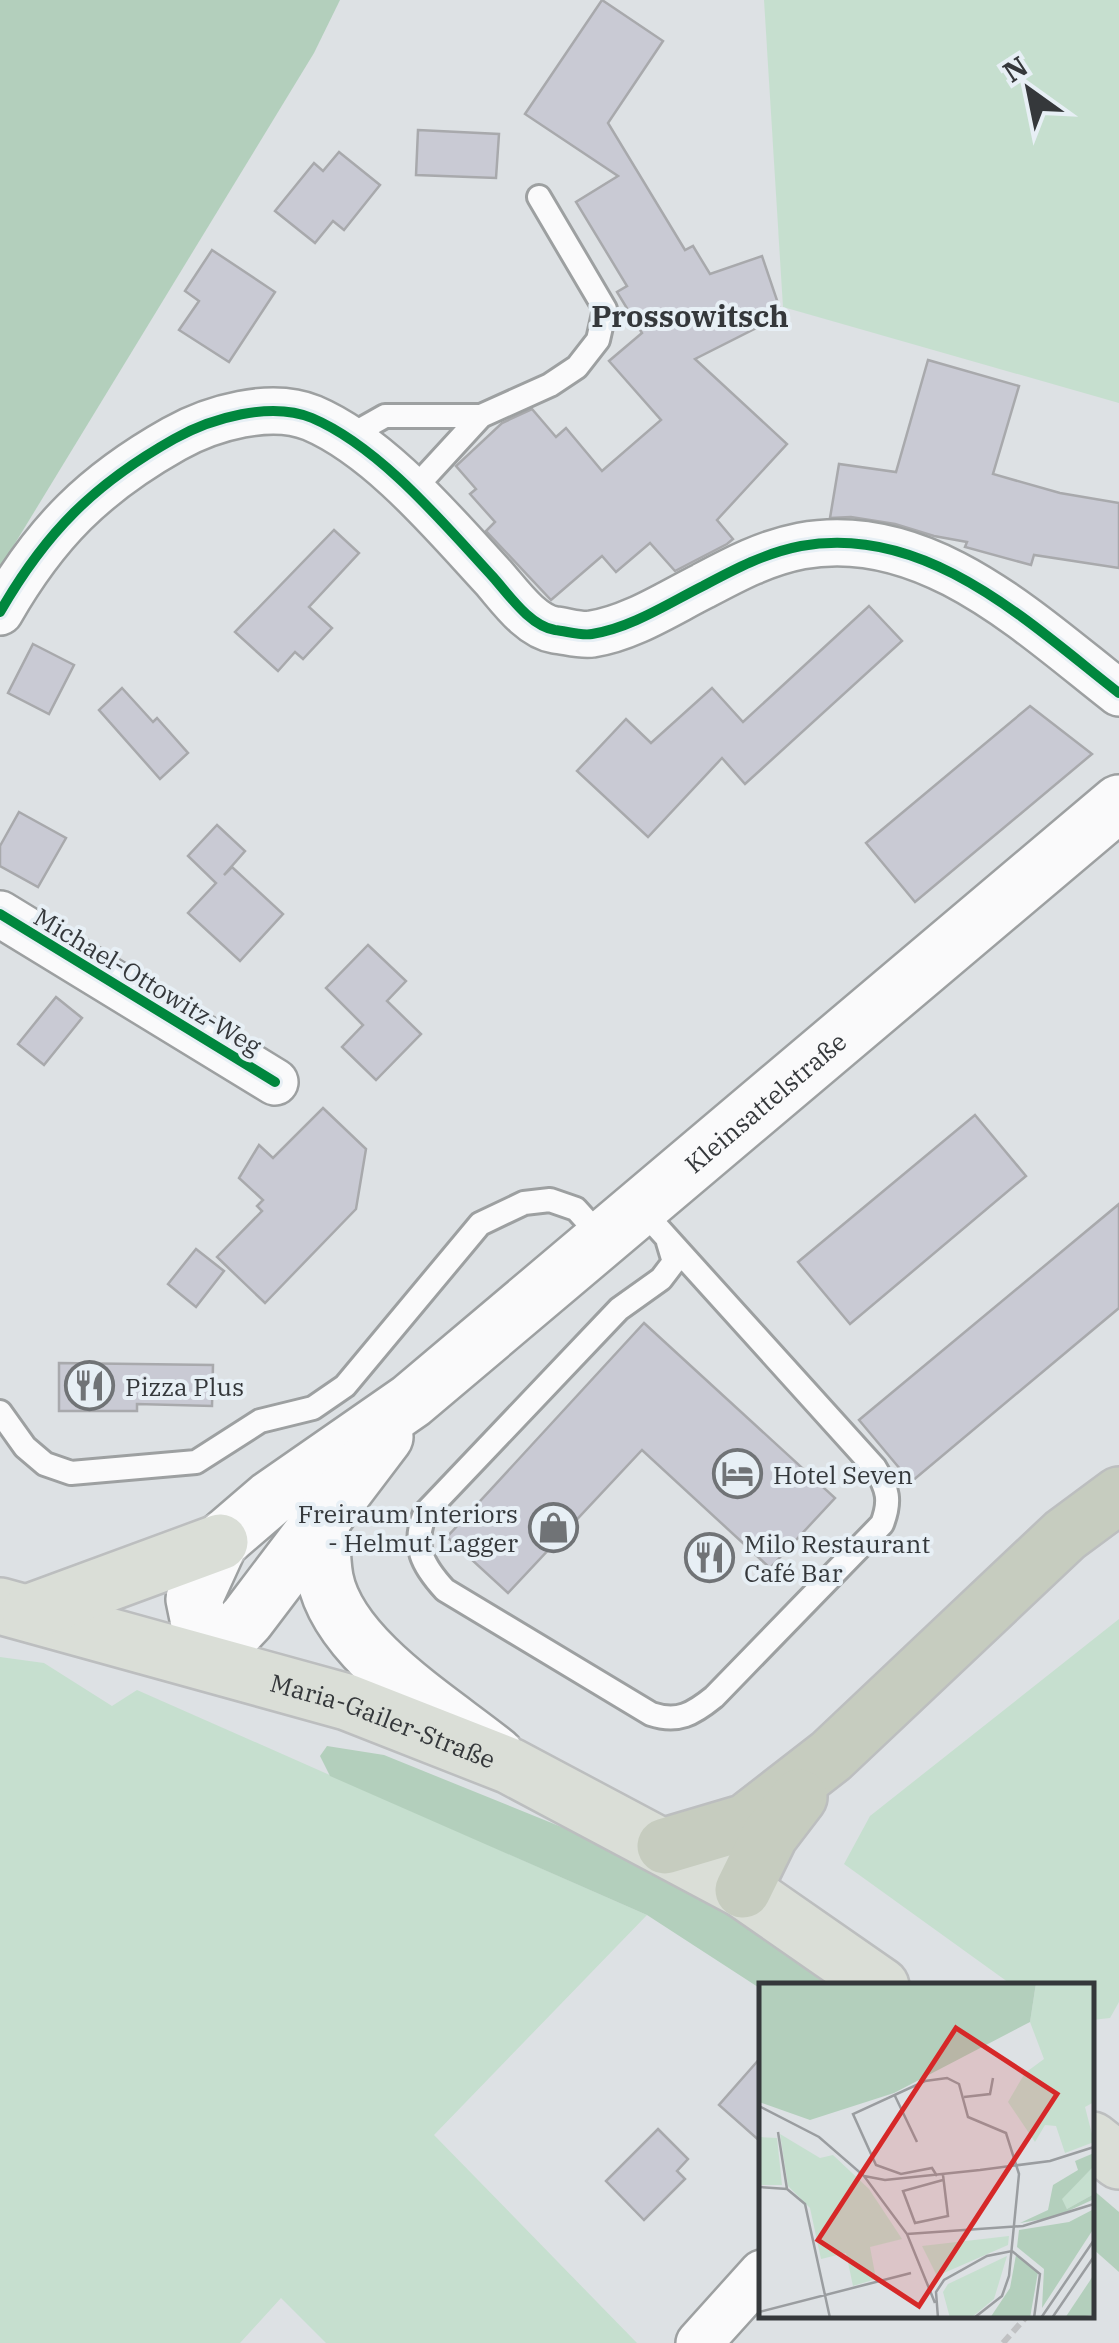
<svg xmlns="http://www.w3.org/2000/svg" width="1119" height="2343" viewBox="0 0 1119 2343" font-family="'IBM Plex Serif',serif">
  <rect width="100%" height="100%" fill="#dde1e4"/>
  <g fill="#c6dfcf">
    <polygon points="764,0 1119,0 1119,403 783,307"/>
    <polygon points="1119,1619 1119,2002 1110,2018 1092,2020 1092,1986 1012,1985 844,1864 870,1816"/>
    <polygon points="0,1657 44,1663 112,1706 137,1690 647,1915 434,2135 637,2343 326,2343 281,2298 240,2343 0,2343"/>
  </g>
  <g fill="#b3cfbc">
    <polygon points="0,0 340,0 314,53 0,568"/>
    <polygon points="327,1746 384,1755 569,1830 736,1919 837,1985 762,1986 761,1989 647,1915 330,1776 320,1756"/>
    <polygon points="1092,2189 1119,2212 1119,2272 1092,2248"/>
  </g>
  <g fill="#c9cad4" stroke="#a8a9ac" stroke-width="2.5">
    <polygon points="602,0 663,41 608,123 685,250 693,246 710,274 762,256 782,315 695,359 787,444 717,520 733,539 727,544 675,571 650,543 616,572 602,556 551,600 486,531 495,522 470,494 476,489 456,466 502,423 532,409 556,437 566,428 602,471 661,420 609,361 642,333 617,292 627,286 576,202 618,176 525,114"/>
    <polygon points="418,130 499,134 496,178 416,175"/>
    <polygon points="339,152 380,185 344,230 333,221 315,243 275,211 314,163 323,171"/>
    <polygon points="212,250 275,292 229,362 179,330 199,301 185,291"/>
    <polygon points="928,360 1019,386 993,474 1060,493 1119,503 1119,568 1034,555 1031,565 965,547 967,542 934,536 895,524 851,517 830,518 839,464 896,472"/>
    <polygon points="334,530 359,553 309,607 332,628 303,659 295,652 278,671 235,632"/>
    <polygon points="869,606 902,641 745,784 722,758 648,837 577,771 626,719 651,743 712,688 743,722"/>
    <polygon points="33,644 74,665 49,714 8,693"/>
    <polygon points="122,688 153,722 157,718 188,753 160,779 99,710"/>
    <polygon points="1030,706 1092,754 915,902 866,843"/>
    <polygon points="19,812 66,838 38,887 0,866 0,846"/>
    <polygon points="217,825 245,851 224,875 232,867 283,914 240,961 188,913 216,883 188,856"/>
    <polygon points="368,945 406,981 387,1001 421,1034 376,1080 342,1047 363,1025 326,988"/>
    <polygon points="56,997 82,1018 44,1065 18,1044"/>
    <polygon points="323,1108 366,1149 356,1209 265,1303 217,1257 262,1211 257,1206 263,1200 239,1178 259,1145 273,1158"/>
    <polygon points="975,1115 1026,1176 850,1324 798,1262"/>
    <polygon points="1119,1204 1119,1308 911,1482 859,1420"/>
    <polygon points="196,1249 224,1271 196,1307 168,1284"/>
    <polygon points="644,1323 835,1498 770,1568 642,1450 508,1593 447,1537"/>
    <polygon points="59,1363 213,1365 212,1406 137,1404 137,1411 59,1411"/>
    <polygon points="762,2056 762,2143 719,2105"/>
    <polygon points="658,2129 688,2159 677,2171 685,2179 644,2220 606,2181"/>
  </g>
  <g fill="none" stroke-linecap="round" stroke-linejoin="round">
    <defs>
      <g id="lane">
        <polyline points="346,438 385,416 481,416"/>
        <polyline points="413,490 481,416 550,385 577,367 598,340 605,309 539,197"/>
        <path d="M 640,1208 L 875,1468 C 888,1489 891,1501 882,1524 L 714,1697 C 693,1714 678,1723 651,1714 L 445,1590 C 422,1565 412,1546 425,1513 L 619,1309 L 661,1279 L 674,1262 L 668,1242"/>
        <polyline points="0,1412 25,1447 45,1464 71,1473 196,1462 260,1421 313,1408 345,1386 480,1224 524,1203 550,1200 576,1209 603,1239"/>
      </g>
      <g id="street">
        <path d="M 0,612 C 46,532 94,484 174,439 C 211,418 271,401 312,418 C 380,447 444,524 493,577 C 509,595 530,626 555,630 C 566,631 581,636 592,634 C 631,628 669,603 703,586 C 735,569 765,553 801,546 C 926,523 1029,623 1119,693"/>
        <polyline points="0,914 275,1082"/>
        <polyline points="699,2343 762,2273"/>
      </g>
      <g id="secondary">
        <path d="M 321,1524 C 322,1542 322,1561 325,1578 C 339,1650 442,1711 496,1755"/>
        <path id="s1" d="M 207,1662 L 194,1599 L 220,1542 L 270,1499 L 411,1401 L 1119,803"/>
        <polyline points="207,1662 247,1619 385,1437"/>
      </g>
      <g id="primary">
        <path id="s2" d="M 0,1606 L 347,1702 L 510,1766 L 743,1890 L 881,1986"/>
        <polyline points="30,1612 220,1542"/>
        <polyline points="1092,2140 1119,2161"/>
      </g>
      <g id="highway">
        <polyline points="665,1846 746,1822 831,1756 1065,1535 1119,1495"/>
        <polyline points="743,1890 770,1835 799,1797"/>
      </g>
    </defs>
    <use href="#lane" stroke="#9da0a1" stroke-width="28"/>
    <use href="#street" stroke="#9da0a1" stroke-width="50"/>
    <use href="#secondary" stroke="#9da0a1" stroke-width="60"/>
    <use href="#primary" stroke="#bcbebf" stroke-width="60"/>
    <use href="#highway" stroke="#bcbebf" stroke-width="60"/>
    <polyline stroke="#c0c1c3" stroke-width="6" stroke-dasharray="10 5" stroke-linecap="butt" points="1003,2343 1027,2316"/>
    <use href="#lane" stroke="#fafafb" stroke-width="22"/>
    <use href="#street" stroke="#fafafb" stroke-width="45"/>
    <use href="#secondary" stroke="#fafafb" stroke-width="55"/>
    <use href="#primary" stroke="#daded7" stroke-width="55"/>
    <use href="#highway" stroke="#c6ccbf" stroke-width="55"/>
    <defs>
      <g id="cycleway">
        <path d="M 0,612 C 46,532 94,484 174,439 C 211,418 271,401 312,418 C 380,447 444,524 493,577 C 509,595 530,626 555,630 C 566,631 581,636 592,634 C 631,628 669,603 703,586 C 735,569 765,553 801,546 C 926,523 1029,623 1119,693"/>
        <polyline points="0,914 275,1082"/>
      </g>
    </defs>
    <use href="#cycleway" stroke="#e7eff5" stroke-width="16"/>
    <use href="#cycleway" stroke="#00873e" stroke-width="10"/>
  </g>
  <defs>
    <symbol id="restaurant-ring" viewBox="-11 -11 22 22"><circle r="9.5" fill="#e7eff5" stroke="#707376" stroke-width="1.5"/><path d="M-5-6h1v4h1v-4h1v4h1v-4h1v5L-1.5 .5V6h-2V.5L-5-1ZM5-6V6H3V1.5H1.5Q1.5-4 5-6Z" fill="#707376"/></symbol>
    <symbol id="hotel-ring" viewBox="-11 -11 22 22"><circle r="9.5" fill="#e7eff5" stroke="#707376" stroke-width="1.5"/><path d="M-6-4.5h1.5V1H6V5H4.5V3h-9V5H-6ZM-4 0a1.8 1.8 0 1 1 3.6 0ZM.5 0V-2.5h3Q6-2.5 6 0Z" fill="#707376"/></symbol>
    <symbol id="shop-ring" viewBox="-11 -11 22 22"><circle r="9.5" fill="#e7eff5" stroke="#707376" stroke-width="1.5"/><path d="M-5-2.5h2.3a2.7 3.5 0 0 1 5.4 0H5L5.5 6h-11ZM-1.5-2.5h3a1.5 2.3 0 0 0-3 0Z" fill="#707376"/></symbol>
  </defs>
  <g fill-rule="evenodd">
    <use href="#restaurant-ring" x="62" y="1358" width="55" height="55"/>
    <use href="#hotel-ring" x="710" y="1446" width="55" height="55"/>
    <use href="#shop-ring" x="526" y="1500" width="55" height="55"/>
    <use href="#restaurant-ring" x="682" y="1530" width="55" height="55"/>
  </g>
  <g text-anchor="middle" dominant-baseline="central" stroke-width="8" stroke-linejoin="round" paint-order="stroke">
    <g font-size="25" fill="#35383b" stroke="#e7eff5">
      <text transform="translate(148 981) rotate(31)">Michael-Ottowitz-Weg</text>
      <text stroke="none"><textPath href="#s1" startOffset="828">Kleinsattelstraße</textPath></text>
      <text stroke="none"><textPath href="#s2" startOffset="400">Maria-Gailer-Straße</textPath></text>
    </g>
    <g font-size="25" fill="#35383b" stroke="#e7eff5" text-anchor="start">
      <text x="125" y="1386">Pizza Plus</text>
      <text x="773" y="1474">Hotel Seven</text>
      <text x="518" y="1513" text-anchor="end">Freiraum Interiors<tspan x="518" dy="29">- Helmut Lagger</tspan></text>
      <text x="744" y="1543">Milo Restaurant<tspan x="744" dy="29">Café Bar</tspan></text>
    </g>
    <g font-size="30" font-weight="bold" fill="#35383b" stroke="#e7eff5">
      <text x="690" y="315">Prossowitsch</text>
    </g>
  </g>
  <g transform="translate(759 1983)">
    <rect width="335" height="335" fill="#dde1e4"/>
    <path d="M 277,0 L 335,0 L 335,119 L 326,124 L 335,159 L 306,170 L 297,143 L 286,142 L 276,159 L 249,119 L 266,90 L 285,76 L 271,39 ZM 21,151 L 61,175 L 74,172 L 110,206 L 143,256 L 111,264 L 117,296 L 94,303 L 87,270 L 62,276 L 51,225 L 29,203 ZM 0,154 L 18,155 L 23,202 L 0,202 ZM 335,183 L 335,211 L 308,226 L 302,216 ZM 250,253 L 249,262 L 178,293 L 163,263 ZM 248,273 L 235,316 L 212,335 L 191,335 L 184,309 L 189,301 Z" fill="#c6dfcf"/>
    <path d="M 0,0 L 277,0 L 271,39 L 135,110 L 51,137 L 0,119 ZM 335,170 L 335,183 L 303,216 L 308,226 L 335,211 L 333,217 L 296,234 L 261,240 L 289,227 L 294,202 L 319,187 L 316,178 ZM 335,226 L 335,245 L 283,325 L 285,286 L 258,264 L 260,247 L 310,239 ZM 257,272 L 279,289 L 271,335 L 231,335 L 251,305 ZM 335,290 L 335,332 L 306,335 L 332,296 Z" fill="#b3cfbc"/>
    <path fill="none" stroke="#9a9da0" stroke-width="2.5" d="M 136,113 L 158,159M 205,114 L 231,111 L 234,95M 0,123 L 60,154 L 105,193 L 148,251 L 176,320M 19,149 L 28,206M 184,192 L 189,233 L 156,240 L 144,208 L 184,197M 105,193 L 126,197 L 221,187 L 291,178 L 335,164M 178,193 L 173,185 L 142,191 L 117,182 L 94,131 L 166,98 L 188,95 L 200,101 L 209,134 L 247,150 L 260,191 L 250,293 L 243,313 L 215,335M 0,204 L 28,206 L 46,221 L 71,335M 148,251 L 264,243 L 335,221M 0,329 L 152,290M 179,335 L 177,309 L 185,297 L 228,273 L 253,268 L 281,291 L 275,335M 282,335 L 335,257M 293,335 L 334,275"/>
    <path fill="#d62828" fill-opacity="0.15" stroke="#d62828" stroke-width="5" d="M 197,45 L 298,111 L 160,323 L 59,257 Z"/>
    <rect width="335" height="335" fill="none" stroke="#35383b" stroke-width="5"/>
  </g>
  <g transform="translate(1029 90) rotate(327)" stroke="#e7eff5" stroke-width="8" paint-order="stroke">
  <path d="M0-8L18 38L0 25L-18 38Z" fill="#35383b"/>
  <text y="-15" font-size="28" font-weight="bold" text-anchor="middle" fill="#35383b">N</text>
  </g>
</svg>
